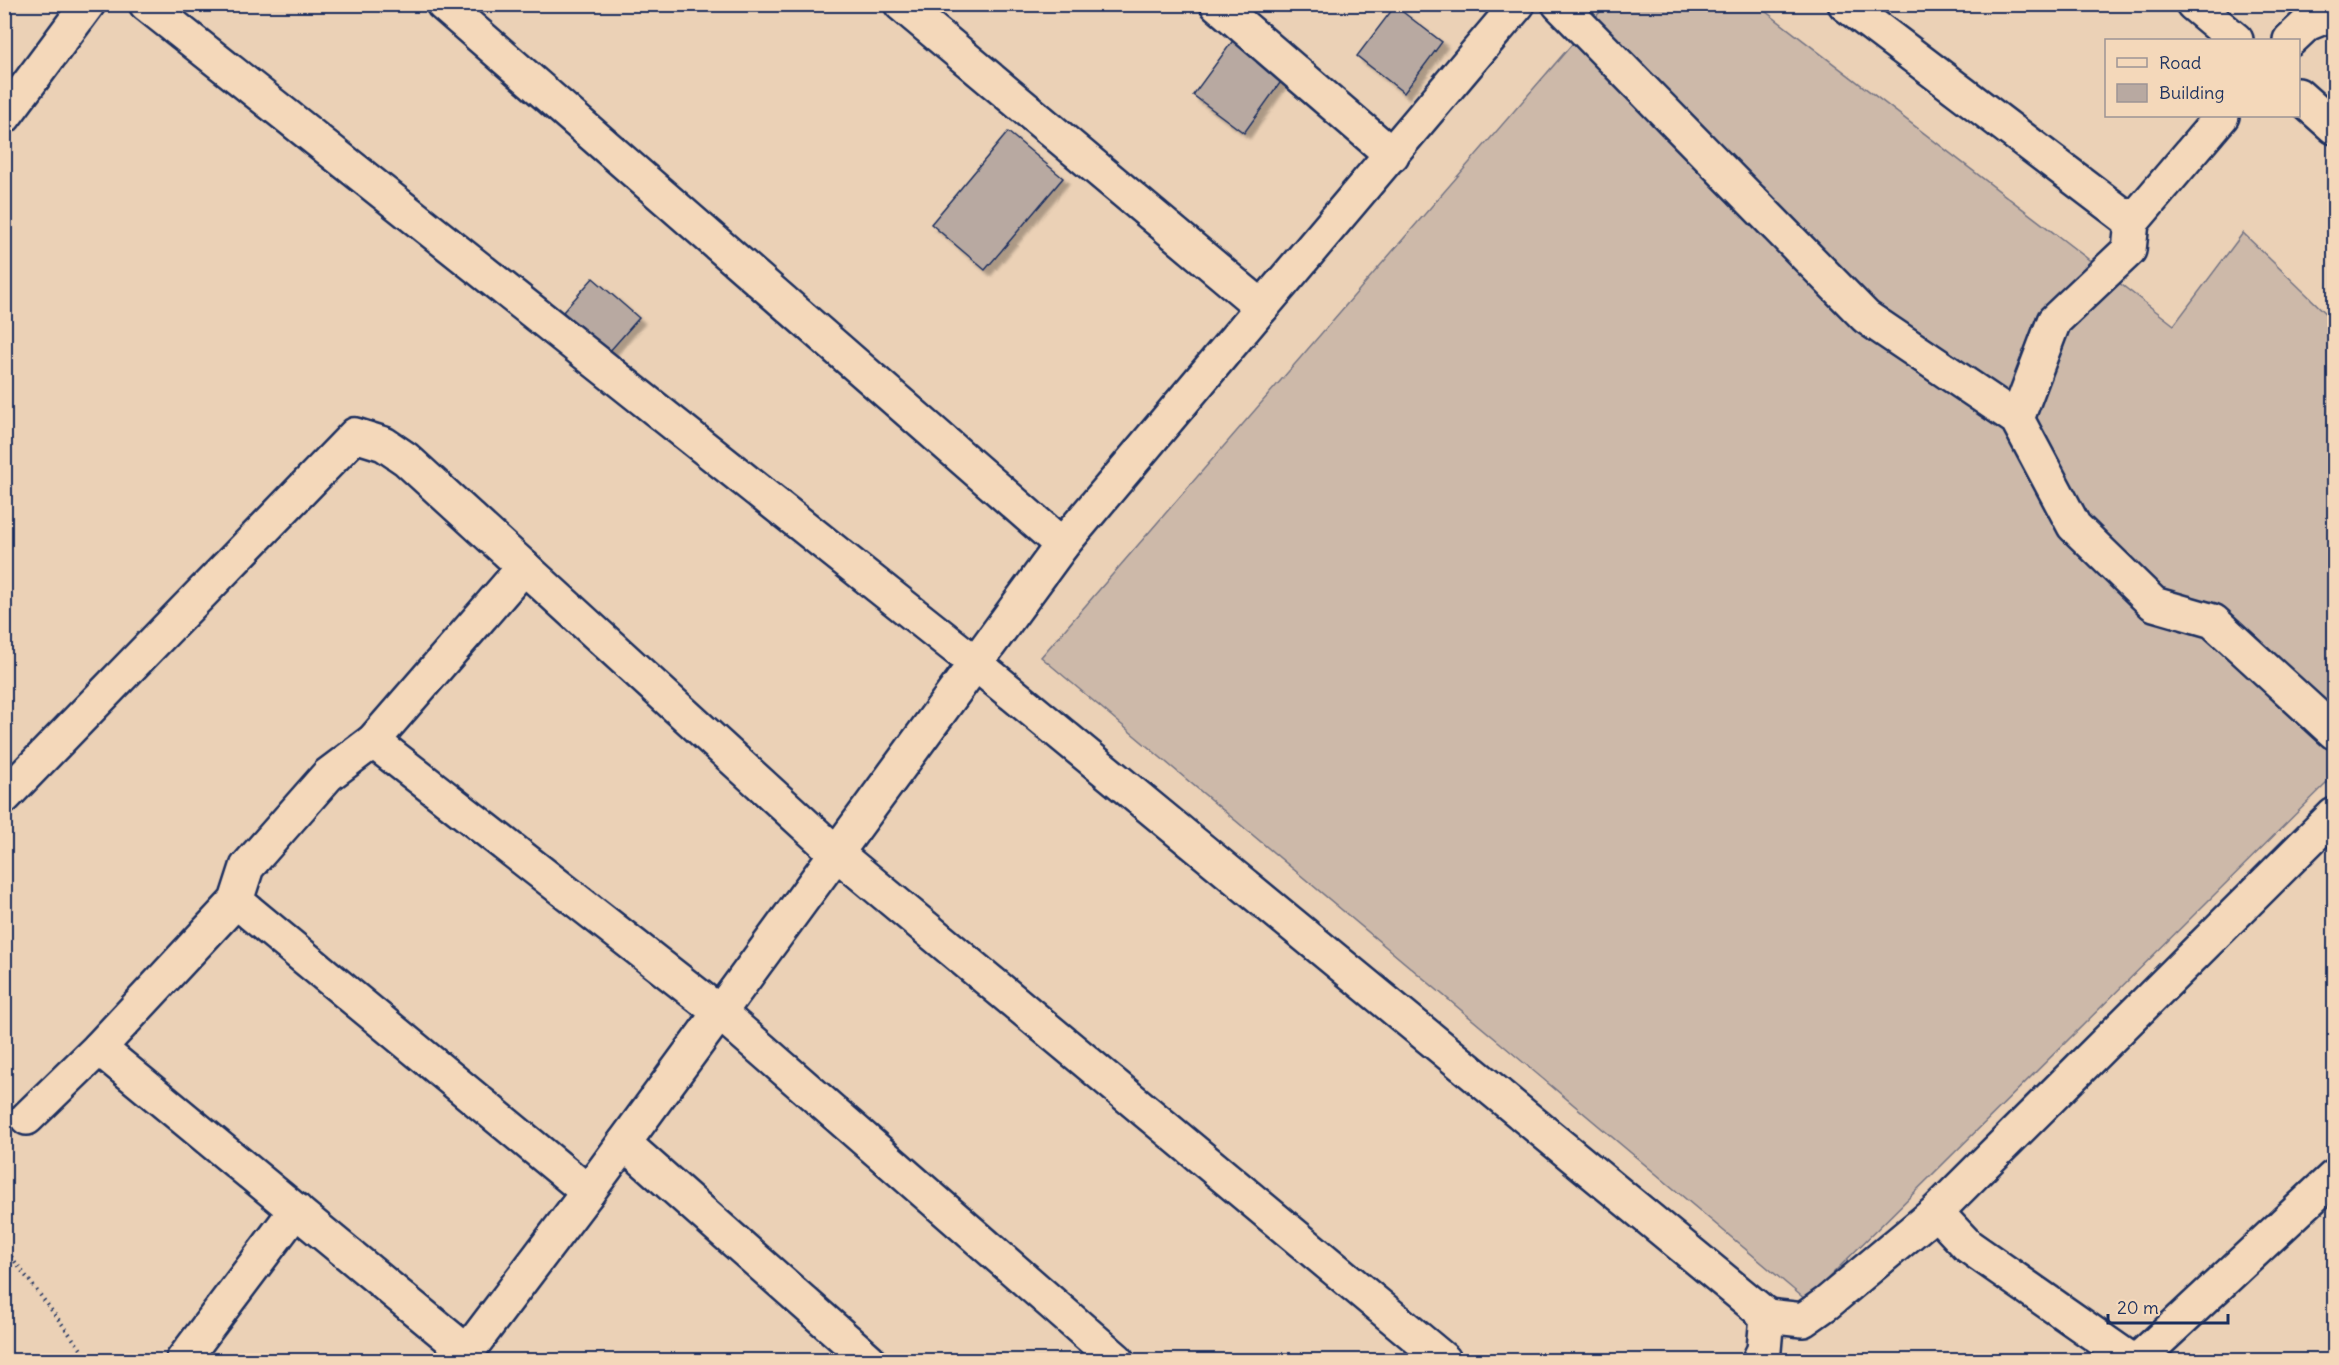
<svg xmlns="http://www.w3.org/2000/svg" width="2339" height="1365" viewBox="0 0 2339 1365" font-family="Delius,sans-serif">
  <defs>
    <filter id="shadow"><feDropShadow dx="5.5" dy="5.5" stdDeviation="1.5" flood-color="#0004"/></filter>
  </defs>
  <rect width="100%" height="100%" fill="#ebd1b6"/>
  <filter id="ink" filterUnits="userSpaceOnUse"><feTurbulence type="fractalNoise" baseFrequency=".0167" numOctaves="2"/><feDisplacementMap in="SourceGraphic" scale="12" xChannelSelector="R" yChannelSelector="G"/><feConvolveMatrix kernelMatrix="1 2 1 2 8 2 1 2 1" color-interpolation-filters="sRGB"/></filter>
  <g filter="url(#ink)">
    <polygon fill="#cdb9a9" stroke="#747484" stroke-width="1.5" points="1606,5 1757,5 2174,325 2243,233 2334,321 2334,776 1806,1300 1041,657"/>
    <g fill="#b8a9a1" stroke="#1b2f5e" stroke-width="1.5" filter="url(#shadow)">
      <polygon points="1395,6 1442,42 1404,93 1357,56"/>
      <polygon points="1237,35 1288,72 1244,133 1193,95"/>
      <polygon points="1008,132 1063,178 985,270 931,224"/>
      <polygon points="593,278 639,318 609,352 563,312"/>
    </g>
    <g fill="none" stroke-linecap="round" stroke-linejoin="round">
      <defs>
        <g id="minor">
          <polyline points="146,4 975,663 1767,1316"/>
          <polyline points="443,4 1062,545"/>
          <polyline points="901,4 1262,307 1518,4"/>
          <polyline points="1217,4 1392,155"/>
          <polyline points="1559,4 1866,317 2017,419 2074,526 2154,604 2213,621 2334,732"/>
          <polyline points="1845,4 2132,222"/>
          <polyline points="2193,4 2236,40"/>
          <polyline points="2290,40 2307,24 2334,13"/>
          <polyline points="2298,95 2334,127"/>
          <polyline points="4,117 88,4"/>
          <polyline points="2017,419 2054,321 2129,250 2132,222 2222,116"/>
          <polyline points="373,741 719,1012 1117,1360"/>
          <polyline points="4,797 355,435 384,444 406,459 836,853 1444,1360"/>
          <polyline points="236,901 588,1192"/>
          <polyline points="27,1118 99,1048"/>
          <polyline points="624,1143 869,1360"/>
          <polyline points="1936,1212 1968,1246 2131,1360"/>
          <polyline points="467,1352 99,1048 236,901 247,867 328,775 373,741 524,567"/>
          <polyline points="183,1360 296,1210"/>
          <polyline points="461,1360 588,1192 1062,545 1262,307"/>
          <polyline points="1759,1360 1764,1350 1767,1316 1803,1320 1827,1303 1936,1212 2334,815"/>
          <polyline points="2138,1360 2334,1177"/>
        </g>
      </defs>
      <use href="#minor" stroke="#1b2f5e" stroke-width="38"/>
      <polyline stroke="#1b2f5e" stroke-width="4" stroke-dasharray="1.5 4.5" stroke-linecap="butt" points="4,1247 89,1360"/>
      <use href="#minor" stroke="#f4d8ba" stroke-width="33"/>
    </g>
  </g>
  <rect width="2339" height="1365" fill="none" stroke="#f4d8ba" stroke-width="24"/>
  <rect x="12" y="12" width="2315" height="1341" fill="none" stroke="#1b2f5e" stroke-width="2" filter="url(#ink)"/>
  <rect x="2105" y="39" width="195" height="78" fill="#f4d8ba" stroke="#9d9495" stroke-width="1.5"/>
  <rect x="2117" y="58" width="30" height="9" fill="#f4d8ba" stroke="#9d9495" stroke-width="1.5"/>
  <text x="2159" y="69" font-size="18" fill="#1b2f5e">Road</text>
  <rect x="2117" y="84" width="30" height="18" fill="#b8a9a1" stroke="#9d9495" stroke-width="1.5"/>
  <text x="2159" y="99" font-size="18" fill="#1b2f5e">Building</text>
  <path d="M2108 1314v9h120v-9" fill="none" stroke="#1b2f5e" stroke-width="3"/>
  <text x="2117" y="1314" font-size="18" fill="#1b2f5e" stroke="#f4d8ba" stroke-width="4.5" paint-order="stroke">20 m</text>
</svg>
